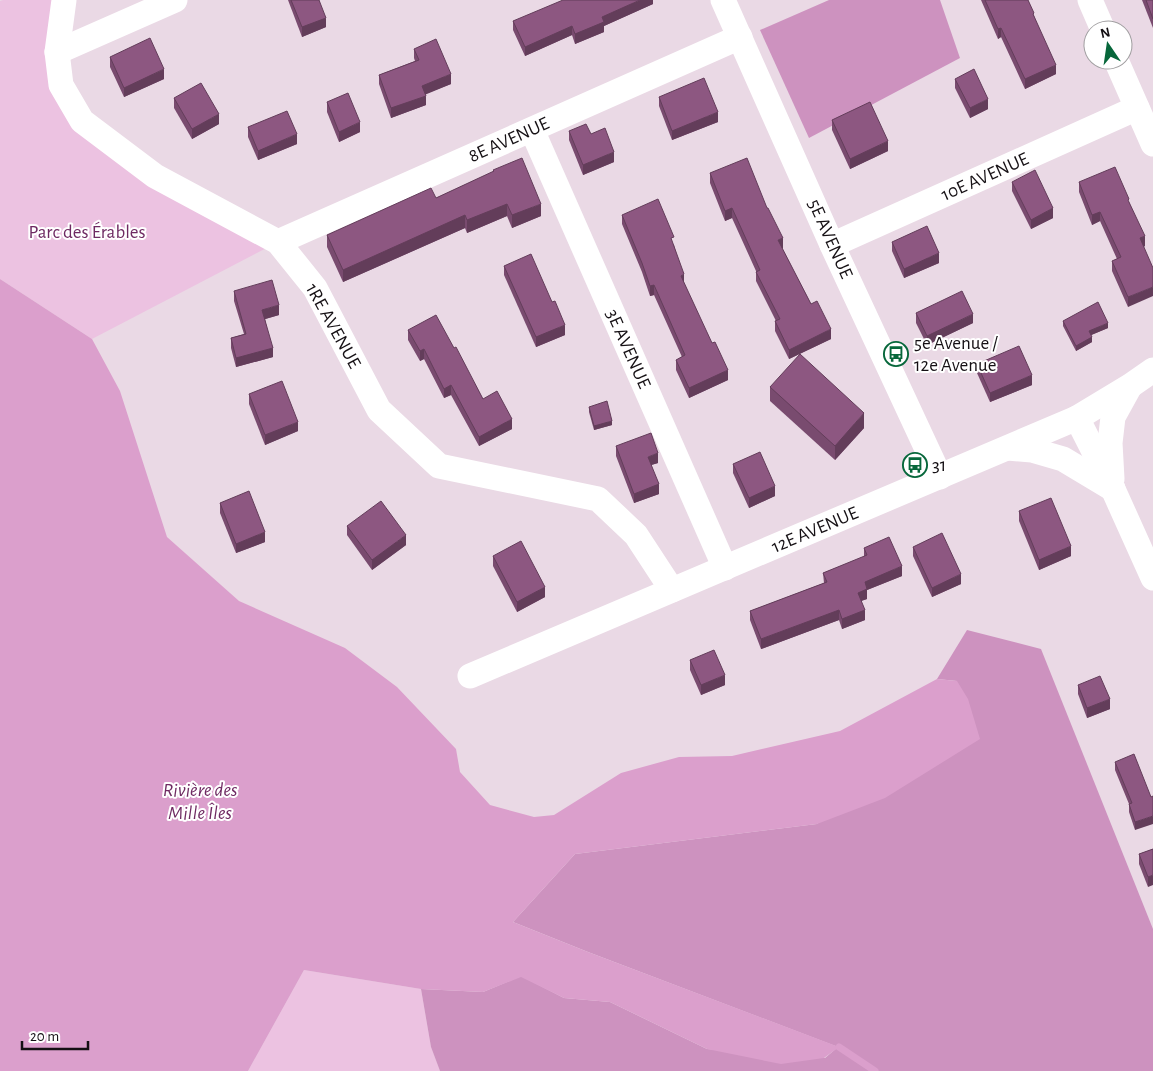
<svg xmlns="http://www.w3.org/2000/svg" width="1153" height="1071" viewBox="0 0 1153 1071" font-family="'Alegreya Sans',sans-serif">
  <rect width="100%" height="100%" fill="#ead9e5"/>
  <g fill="#ecc2e1">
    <polygon points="3,0 64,0 57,52 82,121 278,242 92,339 0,279 0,1"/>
    <polygon points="304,970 421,989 431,1047 440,1071 248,1071"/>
  </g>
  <g fill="#cd92bf">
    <polygon points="829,0 940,0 960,58 809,138 760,30"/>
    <polygon points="967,630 1041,649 1153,929 1153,1071 440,1071 431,1047 421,989 483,992 521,976 564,998 610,1002 707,1049 825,1058 838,1047 588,952 513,922 575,854 817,824 957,681 937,679"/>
  </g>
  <polygon fill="#db9fcc" points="0,279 92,339 120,391 167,537 239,601 345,648 397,687 456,749 460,772 490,805 534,817 554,815 621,773 679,757 732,756 840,731 937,679 957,681 968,699 980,739 885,798 817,824 575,854 513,922 588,952 839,1047 824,1058 781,1064 707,1049 610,1002 564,998 521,977 483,992 421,989 304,970 248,1071 0,1071"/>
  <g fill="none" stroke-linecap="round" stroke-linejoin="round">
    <polyline stroke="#db9fcc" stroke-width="7" points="839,1047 875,1071"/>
    <g stroke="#fff" stroke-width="25">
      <polyline points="64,0 57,52 61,85 82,121 155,176 278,242 315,288 379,410 439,466 598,499 636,535 672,590"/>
      <polyline points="723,0 832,245 940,477"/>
      <polyline points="1090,0 1103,30"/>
      <polyline points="57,52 175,0"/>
      <polyline points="1116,60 1153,144"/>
      <polyline points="532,130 725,568"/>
      <polyline points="278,242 740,37"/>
      <polyline points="832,245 1137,108"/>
      <polyline points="1077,418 1113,489 1153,578"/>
      <polyline points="1008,448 1032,450 1063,459 1113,489"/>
      <polyline points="1112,479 1110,443 1113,417 1129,388"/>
      <polyline points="470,676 1077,418 1130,386 1153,370"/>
    </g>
  </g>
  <g fill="#794b6f">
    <polygon points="288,0 319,0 326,27 302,37"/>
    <polygon points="653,0 653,4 604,26 604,32 575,44 572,35 525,56 513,30 513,21"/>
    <polygon points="981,0 1028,0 1056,74 1025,89 1001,37 998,39"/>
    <polygon points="1142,0 1153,0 1153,28"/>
    <polygon points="414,49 451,84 425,94 426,105 391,118 379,84 379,75 415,61 414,58"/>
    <polygon points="110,57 164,79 124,97 110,67"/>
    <polygon points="955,79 988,109 970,118 955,88"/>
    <polygon points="659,97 718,122 672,140 659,106"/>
    <polygon points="174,98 219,124 192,139 174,108"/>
    <polygon points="327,102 360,132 339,142 327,112"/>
    <polygon points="832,120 888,151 850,169 832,130"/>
    <polygon points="248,127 297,144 258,160 248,137"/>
    <polygon points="569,131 591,134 614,162 583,175 569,140"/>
    <polygon points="493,170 541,216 512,228 507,216 467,233 465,228 343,282 327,247 327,235 436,198 493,172"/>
    <polygon points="710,173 783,248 782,248 811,304 831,339 789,359 775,331 775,321 776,321 756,281 756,271 732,218 725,221 710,183"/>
    <polygon points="1012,182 1053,218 1031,229 1012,191"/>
    <polygon points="1079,182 1129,202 1145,246 1143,247 1128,307 1112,271 1112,261 1117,259 1100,221 1092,225 1079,192"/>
    <polygon points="622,215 674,245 684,283 728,380 689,398 676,370 676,360 682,357 654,295 650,296 642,272 622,224"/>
    <polygon points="892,242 939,263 904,278 892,251"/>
    <polygon points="504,266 565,335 536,347 504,275"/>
    <polygon points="234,291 279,315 265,319 273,357 236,367 231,348 231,338 244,334 234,301"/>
    <polygon points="916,313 973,323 927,345 916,323"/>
    <polygon points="1063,321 1108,328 1091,335 1092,342 1076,351 1063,326"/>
    <polygon points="408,330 454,348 483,399 512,429 479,446 451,395 444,398 424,359 420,361 408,340"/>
    <polygon points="977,364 1032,385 990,402 977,373"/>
    <polygon points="770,387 864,428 835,460 770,401"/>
    <polygon points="249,394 298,431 265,445 249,404"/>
    <polygon points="589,407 612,425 594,430 589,412"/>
    <polygon points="616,446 658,463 651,465 659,494 634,503 616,456"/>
    <polygon points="733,464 775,496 749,508 733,473"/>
    <polygon points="220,503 265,542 236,553 220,513"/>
    <polygon points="1019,511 1071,556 1039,570 1019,521"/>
    <polygon points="347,526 406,545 372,570 347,535"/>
    <polygon points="913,547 961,584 932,597 913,556"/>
    <polygon points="864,548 902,576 867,590 867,599 861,601 865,620 842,629 839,620 761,649 750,620 750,611 824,583 823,573 864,557"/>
    <polygon points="493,556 545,597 517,612 493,566"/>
    <polygon points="690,660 725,685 701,695 690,670"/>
    <polygon points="1078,685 1110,709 1087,718 1078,694"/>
    <polygon points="1115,762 1151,797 1135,830 1129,812 1129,804 1115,770"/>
    <polygon points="1153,849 1148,887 1139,864 1139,854"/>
  </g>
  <g fill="#633d5a">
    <polygon points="640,0 653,0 653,4 604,26 604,32 575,44 575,34 602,17"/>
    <polygon points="326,18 326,27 302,37 302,27"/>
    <polygon points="572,26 572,35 525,56 525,47"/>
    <polygon points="1001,28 1001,37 998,39 998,29"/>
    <polygon points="1056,65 1056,74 1025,89 1025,79"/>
    <polygon points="164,69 164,79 124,97 124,88"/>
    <polygon points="451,74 451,84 422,96 422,86"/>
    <polygon points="426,96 426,105 391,118 391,108"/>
    <polygon points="988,99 988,109 970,118 970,108"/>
    <polygon points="718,112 718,122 672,140 672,131"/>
    <polygon points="219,114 219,124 192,139 192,129"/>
    <polygon points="360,122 360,132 339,142 339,132"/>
    <polygon points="297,134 297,144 258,160 258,151"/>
    <polygon points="888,141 888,151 850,169 850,159"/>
    <polygon points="614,152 614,162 583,175 583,165"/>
    <polygon points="507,204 507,216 467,233 467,220"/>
    <polygon points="541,204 541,216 512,228 512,215"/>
    <polygon points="732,208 732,218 725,221 725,211"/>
    <polygon points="1053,208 1053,218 1031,229 1031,220"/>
    <polygon points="1100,212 1100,221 1092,225 1092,215"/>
    <polygon points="465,215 465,228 343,282 343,270"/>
    <polygon points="1145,236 1145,246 1140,248 1140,238"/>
    <polygon points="783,238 783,248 778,250 778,240"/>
    <polygon points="939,253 939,263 904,278 904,269"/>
    <polygon points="684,274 684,284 681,276"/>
    <polygon points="654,285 654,295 650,296 650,286"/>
    <polygon points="1153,287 1153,296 1128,307 1128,297"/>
    <polygon points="279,305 279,315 262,320 262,310"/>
    <polygon points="973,314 973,323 927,345 927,336"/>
    <polygon points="1108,323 1108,328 1089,336 1089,331"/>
    <polygon points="565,325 565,335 536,347 536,337"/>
    <polygon points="831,329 831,339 789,359 789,350"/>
    <polygon points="1092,337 1092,342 1076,351 1076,346"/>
    <polygon points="273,348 273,357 236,367 236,358"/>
    <polygon points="424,349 424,359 420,361 420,351"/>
    <polygon points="728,370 728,380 689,398 689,388"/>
    <polygon points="1032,375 1032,385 990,402 990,393"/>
    <polygon points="451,385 451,395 444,398 444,389"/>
    <polygon points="864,413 864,428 835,460 835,446"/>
    <polygon points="512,419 512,429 479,446 479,437"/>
    <polygon points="612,421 612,425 594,430 594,426"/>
    <polygon points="298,422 298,431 265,445 265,435"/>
    <polygon points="658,453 658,463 648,466 648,457"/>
    <polygon points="659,484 659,494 634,503 634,494"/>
    <polygon points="775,486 775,496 749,508 749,498"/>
    <polygon points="265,532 265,542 236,553 236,544"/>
    <polygon points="406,535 406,545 372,570 372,560"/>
    <polygon points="1071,546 1071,556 1039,570 1039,560"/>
    <polygon points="902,566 902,576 867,590 867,599 858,602 858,593 865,582"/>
    <polygon points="961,574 961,584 932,597 932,588"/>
    <polygon points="545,587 545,597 517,612 517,602"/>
    <polygon points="839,610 839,620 761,649 761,639"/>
    <polygon points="865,610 865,620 842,629 842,619"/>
    <polygon points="725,675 725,685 701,695 701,685"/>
    <polygon points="1110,699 1110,709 1087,718 1087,708"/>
    <polygon points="1153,816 1153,824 1135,830 1135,822"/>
    <polygon points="1153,875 1153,885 1148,887 1148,877"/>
  </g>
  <g fill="#8d5781" stroke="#633d5a">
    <polygon points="291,0 319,0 326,18 302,27"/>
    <polygon points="563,0 640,0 602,17 604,22 575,34 572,26 525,47 513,21"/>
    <polygon points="985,0 1028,0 1034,13 1033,14 1056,65 1025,79 1001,28 998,29"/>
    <polygon points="1146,0 1153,0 1153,19"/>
    <polygon points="150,38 164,69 124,88 110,57"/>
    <polygon points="436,39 451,74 422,86 426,96 391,108 379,75 419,60 414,49"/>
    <polygon points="974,69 988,99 970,108 955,79"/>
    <polygon points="704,78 718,112 672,131 659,97"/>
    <polygon points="201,83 219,114 192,129 174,98"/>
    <polygon points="348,93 360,122 339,132 327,102"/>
    <polygon points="870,102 888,141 850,159 832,120"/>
    <polygon points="287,111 297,134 258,151 248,127"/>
    <polygon points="586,124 591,134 605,128 614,152 583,165 569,131"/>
    <polygon points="522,158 541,204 512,215 507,204 467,220 465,215 343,270 327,235 431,188 436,198 494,171 493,170"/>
    <polygon points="747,158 767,208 768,208 783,238 778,240 811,304 817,301 831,329 789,350 775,321 780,319 756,272 760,270 732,208 725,211 710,173"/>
    <polygon points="1115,167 1129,199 1128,200 1145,236 1140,238 1153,268 1153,287 1128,297 1112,261 1121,257 1100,212 1092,215 1079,182"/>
    <polygon points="1035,170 1053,208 1031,220 1012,182"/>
    <polygon points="658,199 674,237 671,238 684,274 681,276 712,343 715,342 728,370 689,388 676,360 685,355 654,285 650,286 642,263 622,215"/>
    <polygon points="927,226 939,253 904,269 892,242"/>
    <polygon points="531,254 552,302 555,301 565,325 536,337 504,266"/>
    <polygon points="272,280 279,305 262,310 273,348 236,358 231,338 246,334 234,291"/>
    <polygon points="962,291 973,314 927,336 916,313"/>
    <polygon points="1098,302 1108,323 1089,331 1092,337 1076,346 1063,321"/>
    <polygon points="436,315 454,348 456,347 483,399 497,391 512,419 479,437 451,385 444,389 424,349 420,351 408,330"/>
    <polygon points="1019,346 1032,375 990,393 977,364"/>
    <polygon points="800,354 864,413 835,446 770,387"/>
    <polygon points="282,381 298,422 265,435 249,394"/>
    <polygon points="607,401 612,421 594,426 589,407"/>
    <polygon points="651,433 658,453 648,457 659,484 634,494 616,446"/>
    <polygon points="760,452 775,486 749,498 733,464"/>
    <polygon points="249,491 265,532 236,544 220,503"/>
    <polygon points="1051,498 1071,546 1039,560 1019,511"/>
    <polygon points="381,501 406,535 372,560 347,526"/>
    <polygon points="942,533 961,574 932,588 913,547"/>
    <polygon points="889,537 902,566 865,582 867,589 858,593 865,610 842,619 839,610 761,639 750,611 827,582 823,573 867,555 864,548"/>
    <polygon points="521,541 545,587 517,602 493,556"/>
    <polygon points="714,650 725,675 701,685 690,660"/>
    <polygon points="1100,676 1110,699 1087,708 1078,685"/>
    <polygon points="1134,754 1151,797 1153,796 1153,816 1135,822 1129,804 1132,803 1115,762"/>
    <polygon points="1153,849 1153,875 1148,877 1139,854"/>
  </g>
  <defs>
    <symbol id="bus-ring" viewBox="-11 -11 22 22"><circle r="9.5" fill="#fff" stroke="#07673b" stroke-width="1.5"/><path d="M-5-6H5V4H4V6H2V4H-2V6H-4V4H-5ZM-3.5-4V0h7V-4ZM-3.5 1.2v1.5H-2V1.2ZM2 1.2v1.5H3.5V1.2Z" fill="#07673b"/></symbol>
  </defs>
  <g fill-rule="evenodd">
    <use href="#bus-ring" x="882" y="340" width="28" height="28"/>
    <use href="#bus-ring" x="901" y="451" width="28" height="28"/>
  </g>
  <g text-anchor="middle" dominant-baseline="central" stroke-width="4" stroke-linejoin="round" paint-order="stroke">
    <g font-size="19" fill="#151014" stroke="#fff">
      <text transform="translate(509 140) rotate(-24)">8E AVENUE</text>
      <text transform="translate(985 177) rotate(-24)">10E AVENUE</text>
      <text transform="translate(830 239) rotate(66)">5E AVENUE</text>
      <text transform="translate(333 326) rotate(61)">1RE AVENUE</text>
      <text transform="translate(628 349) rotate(66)">3E AVENUE</text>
      <text transform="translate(815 530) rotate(-23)">12E AVENUE</text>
    </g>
    <g font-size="19" fill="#6e2962" stroke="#fff">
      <text x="87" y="232">Parc des Érables</text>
    </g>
    <g font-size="19" fill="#151014" stroke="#fff" text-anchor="start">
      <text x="914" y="343">5e Avenue /<tspan x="914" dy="22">12e Avenue</tspan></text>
      <text x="932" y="465">31</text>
    </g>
    <g font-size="20" font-style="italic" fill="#6f2a62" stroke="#fff">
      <text x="200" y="790">Rivière des<tspan x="200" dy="23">Mille Îles</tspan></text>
    </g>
  </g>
  <g transform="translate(1108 45) rotate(347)"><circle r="24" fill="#ffffff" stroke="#a19fa1"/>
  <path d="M0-4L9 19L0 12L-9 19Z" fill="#07673b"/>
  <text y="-8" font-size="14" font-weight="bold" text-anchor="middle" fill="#151014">N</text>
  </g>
  <path d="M22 1041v8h66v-8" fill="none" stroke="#151014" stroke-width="2.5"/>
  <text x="30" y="1041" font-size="15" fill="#151014" stroke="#ffffff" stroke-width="4" paint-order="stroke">20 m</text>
</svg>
